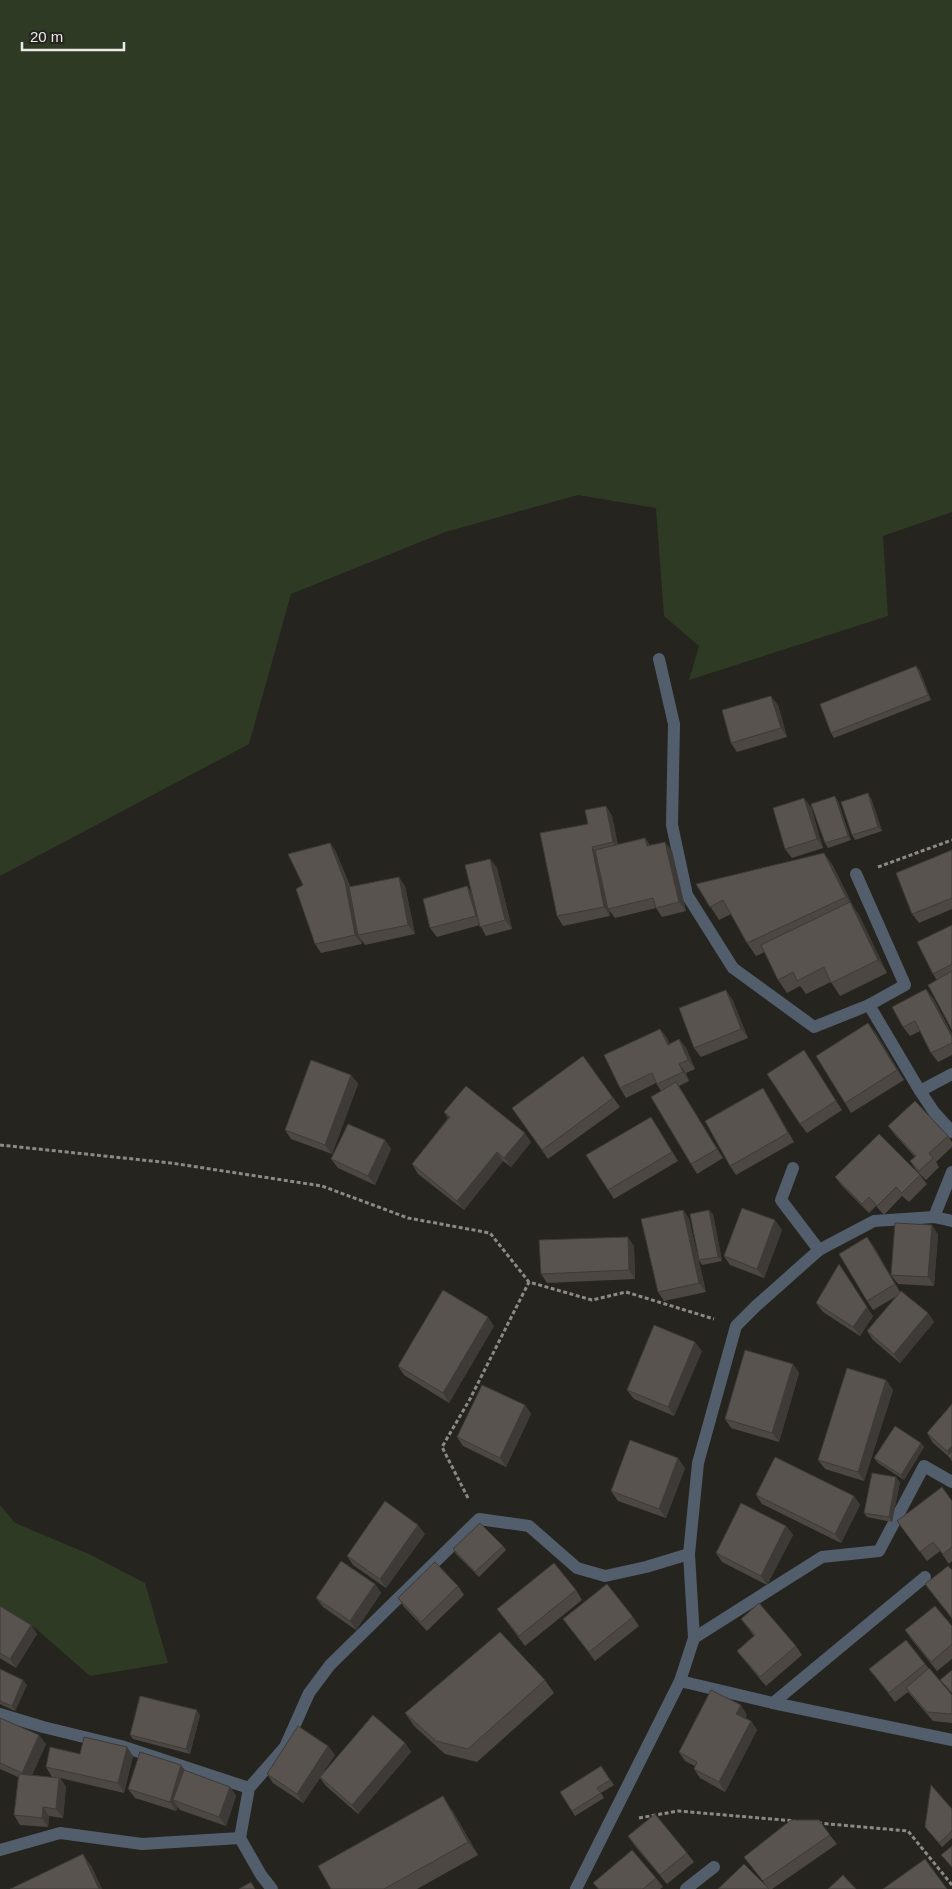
<svg xmlns="http://www.w3.org/2000/svg" width="952" height="1889" viewBox="0 0 952 1889" font-family="Arial,sans-serif">
  <rect width="100%" height="100%" fill="#25241e"/>
  <g fill="#2f3a24">
    <polygon points="0,0 952,0 952,512 883,536 888,616 689,680 699,646 664,616 656,508 578,495 445,532 291,594 249,744 0,876"/>
    <polygon points="0,1505 15,1523 89,1554 145,1583 168,1663 90,1676 34,1627 0,1606"/>
  </g>
  <g fill="none" stroke-linecap="round" stroke-linejoin="round">
    <g stroke="#8b8a85" stroke-width="3" stroke-dasharray="4 2.5" stroke-linecap="butt">
      <polyline points="878,867 952,840"/>
      <polyline points="0,1145 171,1163 322,1186 408,1218 490,1233 529,1282 592,1300 626,1292 714,1319"/>
      <polyline points="468,1498 442,1447 470,1399 529,1282"/>
      <polyline points="639,1818 678,1811 795,1821"/>
      <polyline points="818,1823 908,1831 952,1885"/>
    </g>
    <g stroke="#535e6d" stroke-width="12">
      <polyline points="659,659 674,724 672,825 687,895 733,968 814,1027 869,1005"/>
      <polyline points="856,874 905,985 869,1005 920,1091"/>
      <polyline points="952,1074 920,1091 934,1112 952,1132"/>
      <polyline points="793,1168 781,1200 819,1250"/>
      <polyline points="934,1217 952,1172"/>
      <polyline points="694,1638 822,1557 879,1551 924,1466 952,1482"/>
      <polyline points="680,1681 773,1703 952,1740"/>
      <polyline points="773,1703 925,1577"/>
      <polyline points="0,1714 43,1727 121,1746 249,1788"/>
      <polyline points="0,1850 60,1833 142,1844 240,1838"/>
      <polyline points="272,1889 261,1875 240,1838 249,1788 285,1747 309,1693 330,1665 479,1519 529,1526 577,1568 605,1576 646,1567 689,1554"/>
      <polyline points="576,1889 680,1681 694,1638 689,1554 698,1463 736,1326 756,1306 819,1250 874,1221 934,1217 952,1221"/>
      <polyline points="686,1889 714,1867"/>
    </g>
  </g>
  <g fill="#4c4743">
    <polygon points="916,666 920,671 931,700 834,738 831,733"/>
    <polygon points="778,705 787,737 737,752 731,743"/>
    <polygon points="871,798 882,831 855,840 852,835"/>
    <polygon points="838,801 851,840 828,848 825,843"/>
    <polygon points="606,806 612,816 618,845 645,838 650,845 672,851 686,911 662,917 656,908 615,918 609,910 610,916 563,926 557,916 588,824"/>
    <polygon points="811,807 823,848 792,858 785,849"/>
    <polygon points="330,843 336,852 350,886 405,886 415,934 365,945 361,939 362,944 321,953 315,944 303,885"/>
    <polygon points="952,850 952,909 919,923 912,914"/>
    <polygon points="824,853 833,866 854,908 859,915 887,973 840,996 831,982 806,994 800,986 787,993 778,980 765,952 756,956 747,943 731,914 719,920 696,884"/>
    <polygon points="490,859 497,868 512,929 486,936 480,925 437,937 430,928 467,886 472,893"/>
    <polygon points="952,925 952,1030 937,980 933,974"/>
    <polygon points="933,998 952,1034 952,1055 938,1062 931,1053 920,1031 910,1036 903,1027"/>
    <polygon points="732,999 748,1038 701,1057 694,1048"/>
    <polygon points="660,1029 667,1038 669,1044 679,1039 686,1048 695,1069 686,1073 689,1081 679,1086 723,1158 697,1174 691,1164 661,1091 656,1083 626,1098 620,1088"/>
    <polygon points="875,1032 904,1080 851,1113 845,1103"/>
    <polygon points="804,1050 842,1110 807,1133 800,1124"/>
    <polygon points="583,1056 620,1107 548,1159 512,1108"/>
    <polygon points="351,1075 358,1084 332,1154 291,1139 285,1130"/>
    <polygon points="769,1098 794,1142 736,1175 730,1166"/>
    <polygon points="444,1112 531,1142 511,1167 503,1161 464,1210 418,1174 412,1164 448,1118"/>
    <polygon points="657,1126 678,1161 614,1199 608,1190"/>
    <polygon points="888,1126 948,1136 952,1142 952,1147 936,1162 939,1167 926,1180 916,1170 910,1161 915,1157 895,1135"/>
    <polygon points="385,1140 391,1149 375,1185 338,1168 331,1159"/>
    <polygon points="920,1175 927,1184 909,1202 902,1196 884,1215 876,1206 869,1213 842,1186 835,1177"/>
    <polygon points="683,1210 689,1219 706,1292 664,1301 658,1292"/>
    <polygon points="713,1214 722,1261 702,1265 699,1260"/>
    <polygon points="782,1230 764,1278 730,1265 724,1256"/>
    <polygon points="938,1234 934,1286 898,1284 891,1275"/>
    <polygon points="867,1237 874,1247 900,1292 928,1313 934,1322 900,1363 873,1340 867,1331 897,1296 873,1310 867,1301"/>
    <polygon points="634,1246 635,1279 547,1283 541,1274"/>
    <polygon points="816,1303 873,1316 860,1336 823,1312"/>
    <polygon points="494,1326 449,1403 404,1375 398,1366"/>
    <polygon points="702,1351 674,1416 634,1399 627,1390"/>
    <polygon points="793,1364 799,1373 779,1442 731,1428 725,1419"/>
    <polygon points="886,1380 893,1390 864,1481 825,1469 818,1460"/>
    <polygon points="952,1404 952,1461 948,1456 933,1443 927,1433"/>
    <polygon points="525,1405 531,1414 506,1467 463,1446 457,1437"/>
    <polygon points="921,1443 924,1447 904,1480 878,1463 874,1458"/>
    <polygon points="685,1468 666,1518 618,1501 611,1491"/>
    <polygon points="900,1482 892,1522 867,1517 864,1513"/>
    <polygon points="756,1495 854,1496 860,1505 841,1543 762,1504"/>
    <polygon points="952,1501 952,1561 949,1564 940,1551 927,1561 897,1521"/>
    <polygon points="786,1526 793,1535 767,1585 722,1562 716,1553"/>
    <polygon points="425,1534 386,1588 353,1565 347,1556"/>
    <polygon points="503,1546 506,1550 479,1577 456,1554 453,1549"/>
    <polygon points="952,1570 952,1619 925,1584"/>
    <polygon points="375,1584 381,1593 356,1630 323,1607 316,1598"/>
    <polygon points="458,1586 464,1595 427,1631 404,1607 398,1598"/>
    <polygon points="576,1590 582,1600 525,1646 497,1609"/>
    <polygon points="0,1606 31,1625 37,1634 16,1668 0,1658"/>
    <polygon points="633,1617 639,1626 595,1661 563,1619"/>
    <polygon points="741,1619 796,1646 802,1655 766,1686 744,1660 737,1651 754,1636"/>
    <polygon points="952,1626 952,1659 937,1671 912,1640 905,1630"/>
    <polygon points="925,1664 952,1695 952,1723 933,1721 908,1692 895,1702 869,1669"/>
    <polygon points="0,1669 27,1685 15,1711 0,1704"/>
    <polygon points="545,1680 554,1693 477,1762 445,1754 414,1726 405,1713"/>
    <polygon points="200,1715 190,1754 133,1739 130,1735"/>
    <polygon points="747,1715 745,1718 751,1721 757,1730 725,1792 700,1778 694,1769 695,1766 685,1761 679,1752"/>
    <polygon points="0,1719 46,1744 32,1775 58,1778 52,1777 46,1767 80,1754 127,1747 133,1756 124,1793 60,1778 66,1787 63,1818 49,1816 48,1827 20,1825 14,1815 18,1777 0,1769"/>
    <polygon points="405,1743 411,1752 358,1814 326,1786 320,1778 303,1803 273,1783 267,1774 328,1746 335,1755 321,1775"/>
    <polygon points="601,1766 614,1785 601,1793 604,1798 575,1816 560,1792"/>
    <polygon points="185,1771 230,1787 236,1796 226,1826 180,1810 178,1807 176,1811 135,1798 128,1789"/>
    <polygon points="952,1809 952,1838 942,1847 925,1827"/>
    <polygon points="452,1810 478,1855 417,1889 331,1889"/>
    <polygon points="830,1835 837,1844 772,1889 718,1889 767,1887 744,1857"/>
    <polygon points="628,1836 687,1853 694,1862 667,1884 634,1845"/>
    <polygon points="656,1878 663,1887 660,1889 598,1889 593,1883"/>
  </g>
  <g fill="#3e3a37">
    <polygon points="916,666 920,671 931,700 928,695"/>
    <polygon points="771,696 778,705 787,737 781,728"/>
    <polygon points="868,793 871,798 882,831 878,827"/>
    <polygon points="835,796 838,801 851,840 848,836"/>
    <polygon points="804,798 811,807 823,848 817,839"/>
    <polygon points="606,806 612,816 619,851 613,842"/>
    <polygon points="645,838 651,847 647,846"/>
    <polygon points="665,842 672,851 686,911 679,902"/>
    <polygon points="330,843 336,852 351,891 358,935 361,939 362,944 355,935"/>
    <polygon points="592,847 598,856 610,916 604,907"/>
    <polygon points="824,853 833,866 854,908 859,915 887,973 878,960 851,904 846,897"/>
    <polygon points="490,859 497,868 512,929 505,920"/>
    <polygon points="399,877 405,886 415,934 408,925"/>
    <polygon points="467,886 474,895 482,925 476,916"/>
    <polygon points="926,989 933,998 952,1034 952,1037"/>
    <polygon points="726,990 732,999 748,1038 741,1029"/>
    <polygon points="868,1023 875,1032 904,1080 897,1070"/>
    <polygon points="660,1029 667,1038 674,1054 668,1045"/>
    <polygon points="679,1039 686,1048 695,1069 688,1060"/>
    <polygon points="804,1050 810,1059 842,1110 836,1101"/>
    <polygon points="679,1064 686,1073 689,1081 683,1072"/>
    <polygon points="351,1075 358,1084 332,1154 325,1145"/>
    <polygon points="676,1082 682,1091 723,1158 717,1149"/>
    <polygon points="763,1088 769,1098 794,1142 788,1133"/>
    <polygon points="651,1117 657,1126 678,1161 672,1152"/>
    <polygon points="525,1133 531,1142 511,1167 504,1158"/>
    <polygon points="385,1140 391,1149 375,1185 368,1176"/>
    <polygon points="497,1152 503,1161 464,1210 457,1201"/>
    <polygon points="683,1210 689,1219 706,1292 699,1283"/>
    <polygon points="709,1210 713,1214 722,1261 718,1257"/>
    <polygon points="775,1220 782,1230 764,1278 757,1269"/>
    <polygon points="932,1225 938,1234 934,1286 928,1277"/>
    <polygon points="628,1237 634,1246 635,1279 629,1270"/>
    <polygon points="867,1237 874,1247 901,1293 895,1284"/>
    <polygon points="845,1273 873,1316 860,1336 853,1327"/>
    <polygon points="928,1313 934,1322 900,1363 894,1354"/>
    <polygon points="488,1317 494,1326 449,1403 443,1393"/>
    <polygon points="695,1342 702,1351 674,1416 668,1407"/>
    <polygon points="793,1364 799,1373 779,1442 772,1433"/>
    <polygon points="886,1380 893,1390 864,1481 858,1472"/>
    <polygon points="525,1405 531,1414 506,1467 500,1458"/>
    <polygon points="921,1443 924,1447 904,1480 901,1475"/>
    <polygon points="952,1446 952,1458 947,1451"/>
    <polygon points="678,1458 685,1468 666,1518 659,1509"/>
    <polygon points="896,1477 900,1482 892,1522 889,1517"/>
    <polygon points="854,1496 860,1505 841,1543 835,1534"/>
    <polygon points="418,1525 425,1534 386,1588 380,1579"/>
    <polygon points="786,1526 793,1535 767,1585 761,1576"/>
    <polygon points="375,1584 381,1593 356,1630 350,1621"/>
    <polygon points="31,1625 37,1634 16,1668 10,1659"/>
    <polygon points="23,1680 27,1685 15,1711 12,1706"/>
    <polygon points="741,1705 747,1715 743,1723 736,1714"/>
    <polygon points="197,1710 200,1715 190,1754 186,1749"/>
    <polygon points="751,1721 757,1730 725,1792 719,1782"/>
    <polygon points="39,1735 46,1744 29,1782 22,1773"/>
    <polygon points="405,1743 411,1752 358,1814 352,1805"/>
    <polygon points="328,1746 335,1755 303,1803 297,1794"/>
    <polygon points="127,1747 133,1756 124,1793 118,1783"/>
    <polygon points="181,1765 188,1774 173,1800 178,1807 176,1811 170,1802"/>
    <polygon points="59,1778 66,1787 63,1818 56,1809"/>
    <polygon points="230,1787 236,1796 226,1826 219,1817"/>
    <polygon points="443,1796 452,1810 478,1855 468,1842"/>
    <polygon points="43,1807 49,1816 48,1827 42,1818"/>
    <polygon points="83,1854 92,1867 102,1889 99,1889"/>
  </g>
  <g fill="#58534e" stroke="#3e3a37">
    <polygon points="916,666 928,695 831,733 820,704"/>
    <polygon points="771,696 781,728 731,743 722,710"/>
    <polygon points="868,793 878,827 852,835 841,802"/>
    <polygon points="835,796 848,836 825,843 811,804"/>
    <polygon points="804,798 817,839 785,849 773,808"/>
    <polygon points="606,806 613,842 592,847 604,907 557,916 540,833 588,824 585,810"/>
    <polygon points="645,838 647,846 665,842 679,902 656,908 653,898 608,909 595,850"/>
    <polygon points="330,843 345,882 355,935 315,944 296,889 303,885 288,854"/>
    <polygon points="952,850 952,898 912,914 896,873"/>
    <polygon points="824,853 846,897 747,943 723,900 710,907 696,884"/>
    <polygon points="490,859 505,920 480,927 465,865"/>
    <polygon points="399,877 408,925 358,935 349,887"/>
    <polygon points="467,886 476,916 430,928 423,899"/>
    <polygon points="850,902 878,960 831,983 824,967 797,981 793,972 778,980 761,945"/>
    <polygon points="952,925 952,964 933,974 917,942"/>
    <polygon points="952,971 952,1030 928,985"/>
    <polygon points="926,989 952,1037 952,1043 931,1053 915,1021 903,1027 892,1007"/>
    <polygon points="726,990 741,1029 694,1048 679,1008"/>
    <polygon points="868,1023 897,1070 845,1103 816,1056"/>
    <polygon points="660,1029 668,1045 679,1039 688,1060 679,1064 683,1072 657,1084 652,1073 620,1088 604,1055"/>
    <polygon points="804,1050 836,1101 800,1124 767,1074"/>
    <polygon points="583,1056 613,1098 542,1150 512,1108"/>
    <polygon points="311,1060 351,1075 325,1145 285,1130"/>
    <polygon points="676,1082 717,1149 691,1164 651,1097"/>
    <polygon points="466,1086 525,1133 504,1158 497,1152 457,1201 412,1164 450,1117 444,1112"/>
    <polygon points="763,1088 788,1133 730,1166 705,1121"/>
    <polygon points="915,1101 948,1136 929,1153 933,1158 919,1171 910,1161 916,1156 888,1126"/>
    <polygon points="651,1117 672,1152 608,1190 586,1155"/>
    <polygon points="348,1124 385,1140 368,1176 331,1159"/>
    <polygon points="879,1134 920,1175 902,1193 896,1187 877,1206 869,1197 862,1204 835,1177"/>
    <polygon points="742,1208 775,1220 757,1269 724,1256"/>
    <polygon points="683,1210 699,1283 658,1292 641,1219"/>
    <polygon points="709,1210 718,1257 699,1260 690,1214"/>
    <polygon points="895,1223 932,1225 928,1277 891,1275"/>
    <polygon points="628,1237 629,1270 541,1274 539,1240"/>
    <polygon points="867,1237 895,1284 867,1301 839,1254"/>
    <polygon points="839,1264 867,1307 853,1327 816,1303"/>
    <polygon points="443,1290 488,1317 443,1393 398,1366"/>
    <polygon points="901,1291 928,1313 894,1354 867,1331"/>
    <polygon points="654,1325 695,1342 668,1407 627,1390"/>
    <polygon points="745,1350 793,1364 772,1433 725,1419"/>
    <polygon points="847,1368 886,1380 858,1472 818,1460"/>
    <polygon points="482,1385 525,1405 500,1458 457,1437"/>
    <polygon points="952,1404 952,1446 947,1451 927,1433"/>
    <polygon points="895,1426 921,1443 901,1475 874,1458"/>
    <polygon points="630,1440 678,1458 659,1509 611,1491"/>
    <polygon points="952,1451 952,1459 948,1456"/>
    <polygon points="775,1457 854,1496 835,1534 756,1495"/>
    <polygon points="872,1473 896,1477 889,1517 864,1513"/>
    <polygon points="942,1487 952,1501 952,1547 943,1554 933,1542 920,1552 897,1521"/>
    <polygon points="385,1501 418,1525 380,1579 347,1556"/>
    <polygon points="741,1503 786,1526 761,1576 716,1553"/>
    <polygon points="480,1523 503,1546 475,1572 453,1549"/>
    <polygon points="341,1561 375,1584 350,1621 316,1598"/>
    <polygon points="435,1562 458,1586 421,1622 398,1598"/>
    <polygon points="554,1563 576,1590 519,1636 497,1609"/>
    <polygon points="948,1566 952,1570 952,1618 925,1584"/>
    <polygon points="607,1584 633,1617 589,1652 563,1619"/>
    <polygon points="759,1603 796,1646 760,1677 737,1651 755,1635 741,1619"/>
    <polygon points="0,1606 31,1625 10,1659 0,1653"/>
    <polygon points="935,1606 952,1626 952,1644 931,1662 905,1630"/>
    <polygon points="500,1632 545,1680 468,1749 436,1741 405,1713"/>
    <polygon points="906,1640 925,1664 889,1693 869,1669"/>
    <polygon points="929,1668 952,1695 952,1714 927,1712 906,1688"/>
    <polygon points="0,1669 23,1680 12,1706 0,1701"/>
    <polygon points="952,1670 952,1693 940,1680"/>
    <polygon points="711,1690 741,1705 736,1714 751,1721 719,1782 694,1769 697,1762 679,1752"/>
    <polygon points="140,1696 197,1710 186,1749 130,1735"/>
    <polygon points="373,1715 405,1743 352,1805 320,1777"/>
    <polygon points="0,1718 39,1735 22,1773 0,1763"/>
    <polygon points="298,1726 328,1746 297,1794 267,1774"/>
    <polygon points="84,1737 127,1747 118,1783 46,1767 50,1747 80,1754"/>
    <polygon points="140,1752 181,1765 170,1802 128,1789"/>
    <polygon points="601,1766 610,1780 597,1788 601,1793 572,1811 560,1792"/>
    <polygon points="184,1770 230,1787 219,1817 173,1800"/>
    <polygon points="19,1774 59,1778 56,1809 43,1807 42,1818 14,1815"/>
    <polygon points="931,1785 952,1809 952,1831 939,1843 925,1827"/>
    <polygon points="443,1796 468,1842 384,1889 331,1889 318,1866"/>
    <polygon points="655,1814 687,1853 660,1875 628,1836"/>
    <polygon points="791,1820 819,1820 830,1835 763,1881 744,1857"/>
    <polygon points="952,1846 952,1867 941,1855"/>
    <polygon points="632,1850 656,1878 643,1889 599,1889 593,1883"/>
    <polygon points="83,1854 99,1889 10,1889"/>
    <polygon points="925,1859 947,1889 883,1889"/>
    <polygon points="744,1864 769,1889 718,1889"/>
    <polygon points="843,1875 856,1889 828,1889"/>
    <polygon points="251,1882 255,1889 239,1889"/>
  </g>
  <path d="M22 42v8h102v-8" fill="none" stroke="#ebeae6" stroke-width="2.5"/>
  <text x="30" y="42" font-size="15" fill="#ebeae6" stroke="#25241e" stroke-width="4" paint-order="stroke">20 m</text>
</svg>
